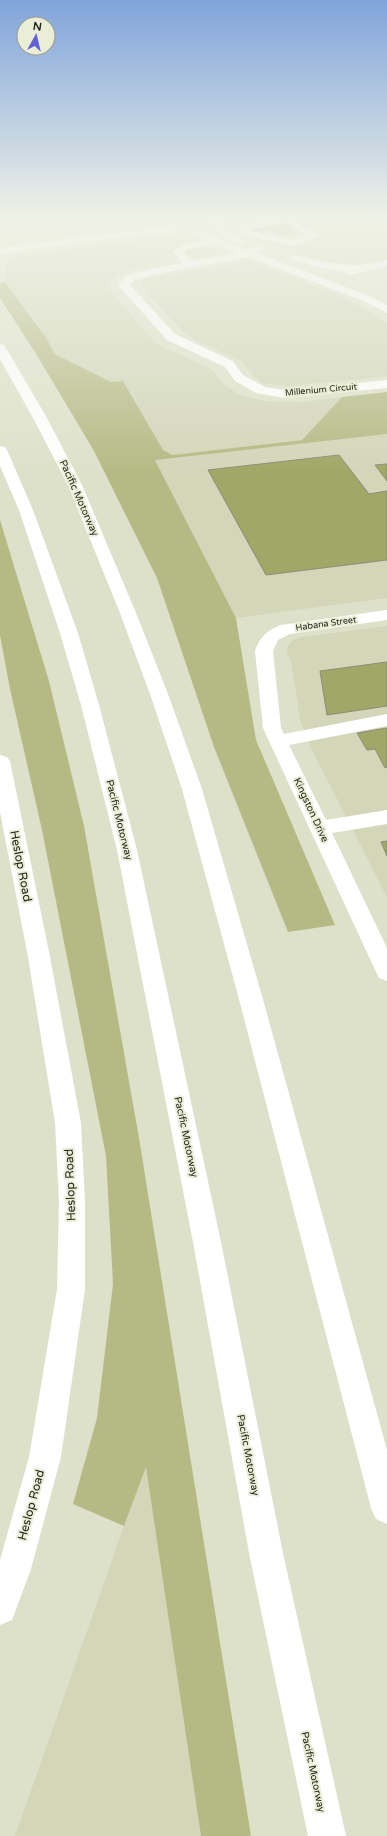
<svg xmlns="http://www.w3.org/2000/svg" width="387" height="1836" viewBox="0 0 387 1836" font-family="'Varela Round',sans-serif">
  <rect width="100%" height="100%" fill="#dee1ca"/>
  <g fill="#d3d6b9">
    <polygon points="237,215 387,215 387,259 363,262 353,265 322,261 235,233 230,229 229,224 243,220"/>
    <polygon points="179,236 217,250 219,253 213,256 143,266 121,272 108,281 111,291 147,334 159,345 208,367 214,372 222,383 239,395 265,401 300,402 342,397 302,440 173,455 163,450 123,381 111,382 55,354 37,325 5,282 7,258"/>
    <polygon points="249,262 257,264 333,293 353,302 387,323 387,376 289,386 263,383 256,378 241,361 193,339 183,332 142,287 141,282 145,279 154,277"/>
    <polygon points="387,434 387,598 236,618 155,459"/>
    <polygon points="387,626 387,897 310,746 300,720 291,660 287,653 288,646 293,640 303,637"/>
    <polygon points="146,1466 201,1836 15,1836 124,1526"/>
  </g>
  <g fill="#b5ba85">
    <polygon points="5,282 46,338 55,354 111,382 123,381 163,450 173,455 302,440 342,397 387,392 387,434 155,460 236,618 256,740 335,925 288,932 214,747 157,578 94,451 38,357 0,298 0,283"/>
    <polygon points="0,520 49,681 84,826 139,1138 251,1836 201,1836 146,1467 124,1526 73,1504 97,1418 113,1284 106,1156 42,830 10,689 0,635"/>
  </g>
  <g fill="#a1a766" stroke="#8b8e79">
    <polygon points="283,222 289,225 252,232 246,229"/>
    <polygon points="285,226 297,232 282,235 268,229"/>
    <polygon points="339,455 369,494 387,491 387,560 266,575 208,470"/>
    <polygon points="387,464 387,481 375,465"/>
    <polygon points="387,662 387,706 327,715 320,671"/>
    <polygon points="387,728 387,767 385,768 375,749 367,750 357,733"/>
    <polygon points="387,841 387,856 381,842"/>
  </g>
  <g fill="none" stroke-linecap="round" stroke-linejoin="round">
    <g fill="#fff" fill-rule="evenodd">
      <path d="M 205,215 L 219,216 L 224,227 L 227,231 L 245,241 L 240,244 C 225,240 218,234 212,221 C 210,219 207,217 205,215 Z"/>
      <path d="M 268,215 L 287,215 L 319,235 L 318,237 L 291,246 L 239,234 L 238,232 L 239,225 L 272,219 ZM 284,222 L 306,234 L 290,240 L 248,230 Z"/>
      <polygon points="177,226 182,229 181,231 91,241 0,254 0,248 91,235"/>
      <path d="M 191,227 L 248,250 L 254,246 L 262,246 L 263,248 L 257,253 L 369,296 L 387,305 L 387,313 L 361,300 L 249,257 L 152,275 L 134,280 L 130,285 L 175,334 L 233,361 L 243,375 L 265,387 L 285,390 L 387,380 L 387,388 L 285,398 L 256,393 L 235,381 L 225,367 L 167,340 L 118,285 L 126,276 L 151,269 L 182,263 L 173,252 C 181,242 193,242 206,240 L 187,232 L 186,230 ZM 216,244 L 237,253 L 192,261 L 184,252 L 186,250 Z"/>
      <path d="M 296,255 C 334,264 348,269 387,260 L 387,266 L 350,275 L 346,274 L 345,272 L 321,268 L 292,260 L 291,258 Z"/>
      <path d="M 387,610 L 387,620 L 290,634 L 278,640 L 273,651 L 281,728 L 284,734 L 387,714 L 387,726 L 289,745 L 326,820 L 387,810 L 387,824 L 332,833 L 387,948 L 387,981 L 379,978 L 376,972 L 263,728 L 255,651 C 260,637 267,630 281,625 Z"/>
      <polygon points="0,755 7,757 10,761 50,957 81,1123 85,1202 85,1289 61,1457 31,1569 12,1620 0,1625 0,1560 29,1457 57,1289 59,1202 55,1123 28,957 0,812"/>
    </g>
    <g fill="#fff" fill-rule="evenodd">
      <polygon points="0,344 4,345 6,348 47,418 82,485 136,613 168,694 202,789 264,1003 387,1450 387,1524 376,1519 371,1508 240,1003 182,789 150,694 120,613 68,485 33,418 0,359"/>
      <polygon points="0,446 5,447 7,450 33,510 78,633 99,705 137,850 221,1242 284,1558 346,1836 308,1836 250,1558 193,1242 117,850 81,705 60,633 19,510 0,466"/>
    </g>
  </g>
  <linearGradient id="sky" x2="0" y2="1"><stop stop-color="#80a4da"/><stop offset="0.46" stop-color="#f0f2e7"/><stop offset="1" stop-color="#f0f2e7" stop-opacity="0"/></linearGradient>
  <rect width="387" height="472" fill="url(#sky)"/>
  <g text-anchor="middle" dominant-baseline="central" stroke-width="4" stroke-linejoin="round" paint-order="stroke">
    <g font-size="9" fill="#25251d" stroke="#ebeed7">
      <text transform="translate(321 390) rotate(-5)">Millenium Circuit</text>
      <text transform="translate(326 624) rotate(-8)">Habana Street</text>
    </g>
    <g font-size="10" fill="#25251d" stroke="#ebeed7">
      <text transform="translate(79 498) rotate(66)">Pacific Motorway</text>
      <text transform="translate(311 810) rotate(65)">Kingston Drive</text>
      <text transform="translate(119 820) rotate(76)">Pacific Motorway</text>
      <text transform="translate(186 1137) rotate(78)">Pacific Motorway</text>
      <text transform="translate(248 1455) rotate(79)">Pacific Motorway</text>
      <text transform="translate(313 1772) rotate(78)">Pacific Motorway</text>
    </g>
    <g font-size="12" fill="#25251d" stroke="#ebeed7">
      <text transform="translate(21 866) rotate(79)">Heslop Road</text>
      <text transform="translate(70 1185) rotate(-92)">Heslop Road</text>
      <text transform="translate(31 1505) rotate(-75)">Heslop Road</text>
    </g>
  </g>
  <g transform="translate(36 36) rotate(8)"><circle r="19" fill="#ebeed7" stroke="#9c9e8d"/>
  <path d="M0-3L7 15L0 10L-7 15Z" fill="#6061da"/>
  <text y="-6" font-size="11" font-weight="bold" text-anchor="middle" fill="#25251d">N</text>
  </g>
</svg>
